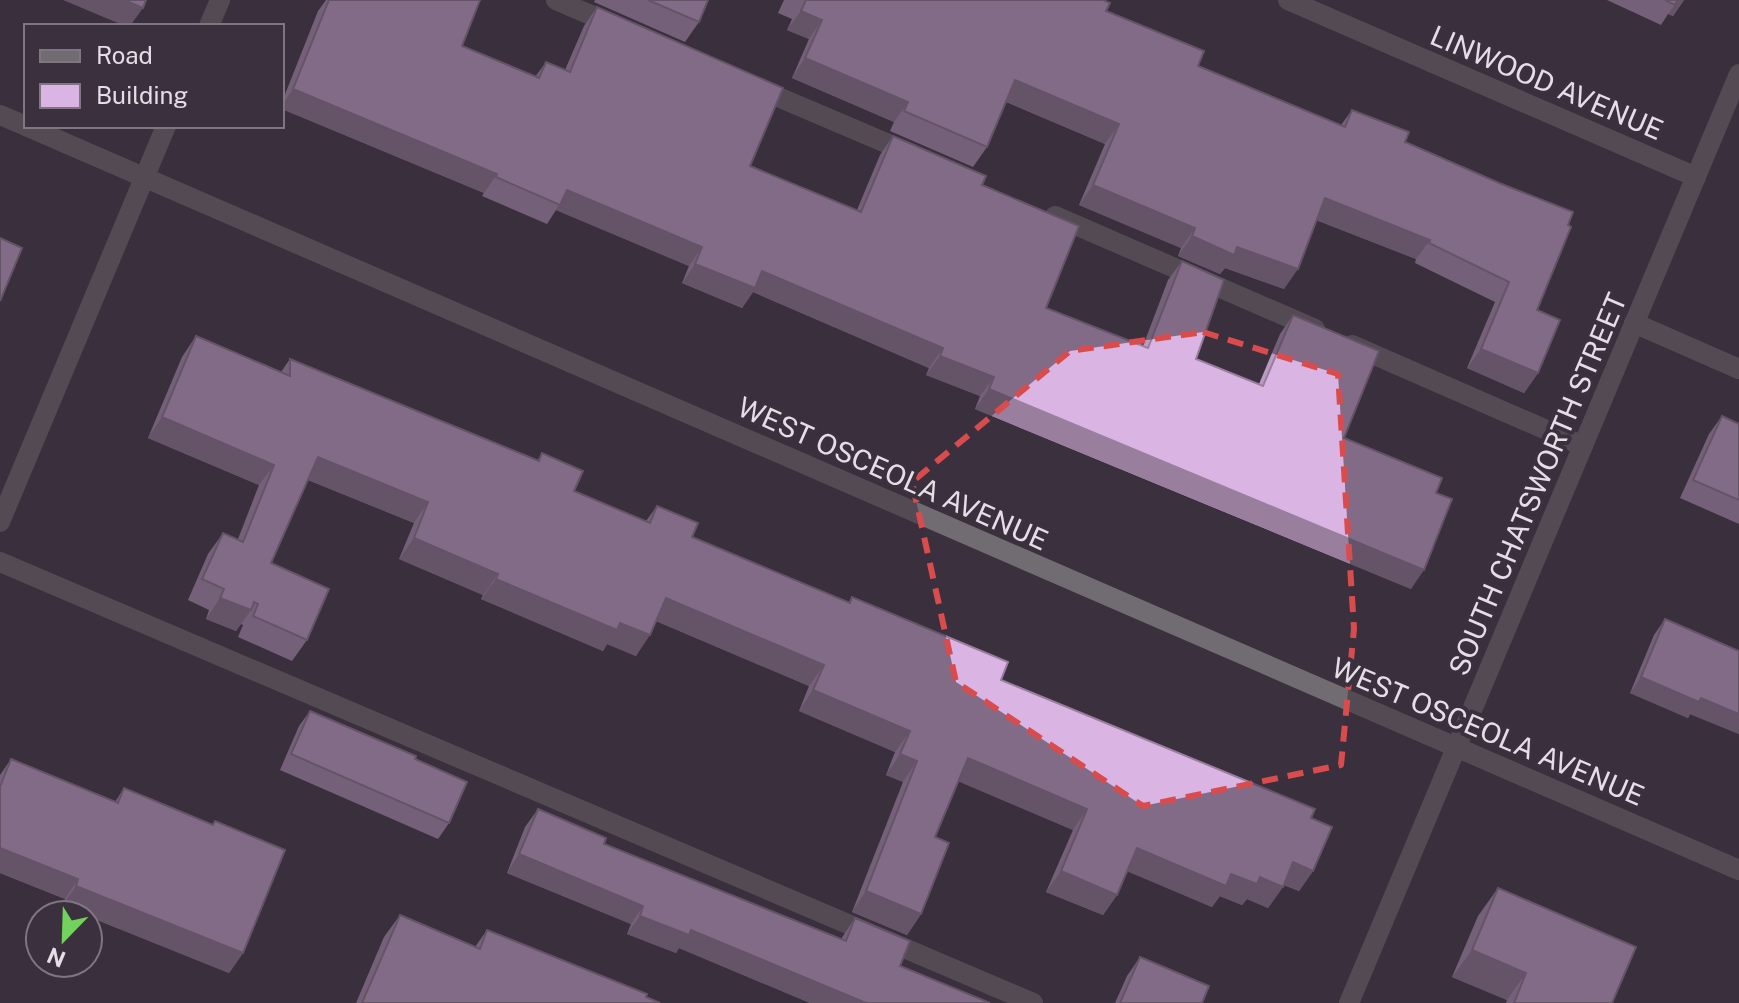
<svg xmlns="http://www.w3.org/2000/svg" width="1739" height="1003" viewBox="0 0 1739 1003" font-family="'Public Sans',sans-serif">
  <rect width="100%" height="100%" fill="#3b303d"/>
  <g fill="none" stroke-linecap="round" stroke-linejoin="round">
    <g stroke="#716b72" stroke-width="20">
      <polyline points="556,0 614,25"/>
      <polyline points="757,88 912,154"/>
      <polyline points="1055,216 1315,329"/>
      <polyline points="1352,345 1583,446"/>
      <polyline points="0,562 1033,1003"/>
    </g>
    <g stroke="#716b72" stroke-width="20">
      <polyline points="1288,0 1696,177"/>
      <polyline points="209,26 220,0"/>
      <polyline points="0,115 26,126"/>
      <polyline points="26,126 1739,870"/>
      <polyline points="1634,323 1739,369"/>
      <polyline points="0,522 166,126"/>
      <polyline points="1349,1003 1739,74"/>
    </g>
  </g>
  <g fill="#bb9bc2">
    <polygon points="326,0 480,0 462,46 535,77 546,62 565,70 584,26 597,7 750,166 857,210 880,155 893,136 982,185 1046,308 1143,346 1168,280 1182,261 1196,359 1259,384 1280,334 1293,315 1344,438 1436,493 1411,589 975,409 980,396 926,375 929,368 753,292 742,308 682,283 689,266 556,210 547,224 482,196 484,193 282,109 282,102 318,11"/>
    <polygon points="595,0 708,0 699,22 685,42 594,2"/>
    <polygon points="784,0 1103,0 1106,11 1198,66 1341,125 1352,110 1405,142 1537,310 1538,373 1524,393 1467,368 1495,302 1415,263 1416,259 1316,220 1284,289 1225,268 1220,274 1178,256 1181,248 1079,205 1105,144 1006,102 987,147 973,167 890,131 894,122 792,78 809,39 787,30 792,19 778,13"/>
    <polygon points="1607,0 1684,0 1673,16 1668,14 1661,25"/>
    <polygon points="196,336 281,372 290,359 537,461 542,453 574,491 646,521 657,506 692,537 848,603 852,597 1001,680 1311,818 1313,871 1299,891 1284,885 1268,908 1247,899 1242,905 1220,896 1212,907 1127,871 1117,895 1103,915 1046,892 1073,830 958,781 935,837 921,914 907,935 852,912 903,782 886,775 895,752 799,711 809,686 656,621 636,656 607,644 603,651 481,599 483,595 399,559 414,523 308,480 271,563 307,640 292,661 238,637 243,625 241,624 236,631 206,619 209,610 188,600 208,554 223,533 238,539 259,485 148,438 182,357"/>
    <polygon points="1722,416 1739,424 1739,524 1680,498 1709,434"/>
    <polygon points="1665,619 1739,651 1739,734 1690,714 1688,718 1630,693 1654,635"/>
    <polygon points="310,711 415,759 449,823 438,839 280,770 299,726"/>
    <polygon points="11,759 115,802 124,788 212,825 215,821 243,953 229,973 62,906 65,899 0,873 0,775"/>
    <polygon points="538,809 604,844 841,939 855,918 900,966 990,1003 810,1003 679,948 676,953 627,934 631,924 507,873 525,827"/>
    <polygon points="1498,888 1612,1003 1506,1003 1507,1000 1452,977 1478,916"/>
    <polygon points="400,915 475,947 487,930 660,1003 356,1003 384,937"/>
    <polygon points="1140,957 1202,1003 1115,1003 1127,976"/>
  </g>
  <g fill="#997e9e">
    <polygon points="63,0 124,0 143,8 130,26 125,26"/>
    <polygon points="1675,0 1684,0 1673,16 1668,14 1675,5"/>
    <polygon points="801,11 822,20 809,39 787,30"/>
    <polygon points="805,58 908,102 894,122 792,78"/>
    <polygon points="1015,80 1119,124 1105,144 1002,100"/>
    <polygon points="293,89 497,174 484,193 282,109 282,105"/>
    <polygon points="1093,185 1195,228 1181,248 1079,205"/>
    <polygon points="567,190 702,247 689,266 556,210"/>
    <polygon points="1325,198 1430,240 1416,259 1311,218"/>
    <polygon points="1192,236 1237,247 1298,269 1284,289 1225,268 1220,274 1178,256"/>
    <polygon points="695,264 762,271 943,348 929,368 753,292 742,308 682,283"/>
    <polygon points="1481,349 1538,373 1524,393 1467,368"/>
    <polygon points="940,356 994,377 980,396 926,375"/>
    <polygon points="989,389 1424,570 1411,589 975,409"/>
    <polygon points="162,417 274,465 259,485 148,438"/>
    <polygon points="318,457 428,502 414,523 303,478"/>
    <polygon points="414,538 498,574 483,595 399,559"/>
    <polygon points="496,579 620,623 650,635 636,656 607,644 603,651 481,599"/>
    <polygon points="220,598 251,610 236,631 206,619"/>
    <polygon points="666,598 824,665 809,686 651,619"/>
    <polygon points="1641,677 1701,698 1739,714 1739,734 1690,714 1688,718 1630,693"/>
    <polygon points="813,690 910,731 895,752 799,711"/>
    <polygon points="900,754 917,761 903,782 886,775"/>
    <polygon points="968,758 1087,809 1073,830 953,779"/>
    <polygon points="0,848 78,879 65,899 0,873"/>
    <polygon points="1137,848 1231,874 1260,877 1283,887 1268,908 1247,899 1242,905 1219,896 1212,907 1122,869"/>
    <polygon points="519,854 643,906 631,924 507,873"/>
    <polygon points="1293,862 1313,871 1299,891 1278,883"/>
    <polygon points="1061,871 1117,895 1103,915 1046,892"/>
    <polygon points="76,886 243,953 229,973 88,916 88,915 84,915 62,906"/>
    <polygon points="866,891 921,914 907,935 852,912"/>
    <polygon points="640,916 691,930 866,1003 810,1003 679,948 676,953 627,934"/>
    <polygon points="1472,950 1526,973 1507,1000 1452,977"/>
  </g>
  <g fill="#dab4e2" stroke="#997e9e" stroke-width="2">
    <polygon points="124,0 146,0 143,8"/>
    <polygon points="329,0 480,0 462,46 539,78 546,62 570,72 597,7 783,88 750,166 861,212 893,136 986,176 982,185 1079,226 1046,308 1148,348 1182,261 1224,280 1196,359 1263,386 1293,315 1379,351 1344,438 1442,478 1436,493 1452,499 1424,570 989,389 994,377 940,356 943,348 762,271 755,288 695,264 702,247 567,190 560,205 496,177 497,174 293,89"/>
    <polygon points="648,0 708,0 699,22"/>
    <polygon points="806,0 1103,0 1110,3 1106,11 1204,51 1198,66 1345,127 1352,110 1409,132 1405,142 1499,183 1573,212 1568,225 1571,227 1537,310 1560,320 1538,373 1481,349 1509,282 1429,243 1430,240 1325,198 1298,269 1237,247 1234,255 1192,236 1195,228 1093,185 1119,124 1015,80 987,147 904,111 908,102 805,58 822,20 801,11"/>
    <polygon points="1665,0 1677,0 1675,5"/>
    <polygon points="0,238 22,248 0,301"/>
    <polygon points="196,336 290,376 290,359 539,461 542,453 583,471 574,491 650,523 657,506 698,523 692,537 850,603 852,597 1008,662 1001,680 1315,809 1311,818 1332,827 1313,871 1293,862 1283,887 1260,877 1257,884 1231,874 1226,886 1137,848 1117,895 1061,871 1087,809 968,758 935,837 949,843 921,914 866,891 917,761 900,754 910,731 813,690 824,665 666,598 650,635 620,623 617,630 496,579 498,574 414,538 428,502 318,457 271,563 329,589 307,640 253,616 258,604 254,602 251,610 220,598 224,589 202,579 223,533 243,542 274,465 162,417"/>
    <polygon points="1722,416 1739,424 1739,500 1693,480"/>
    <polygon points="1665,619 1739,651 1739,714 1701,698 1699,702 1641,677"/>
    <polygon points="310,711 416,756 415,759 467,782 449,823 291,754"/>
    <polygon points="11,759 118,803 124,788 213,825 215,821 285,850 243,953 76,886 78,879 0,848 0,787"/>
    <polygon points="538,809 606,838 604,844 846,941 855,918 910,941 900,966 990,1003 866,1003 691,930 689,935 640,916 643,906 519,854"/>
    <polygon points="1498,888 1636,947 1612,1003 1514,1003 1526,973 1472,950"/>
    <polygon points="400,915 480,949 487,930 647,994 646,997 660,1003 362,1003"/>
    <polygon points="1140,957 1209,986 1202,1003 1120,1003"/>
  </g>
  <path d="M0 0H1739V1003H0ZM 1203,332 L 1338,374 L 1354,629 L 1341,765 L 1143,806 L 956,682 L 912,482 L 1070,351 Z" fill="#3b303d" fill-opacity=".55" fill-rule="evenodd"/>
  <path fill="none" stroke="#d94c4e" stroke-width="6" stroke-dasharray="16 10" stroke-linejoin="round" d="M 1203,332 L 1338,374 L 1354,629 L 1341,765 L 1143,806 L 956,682 L 912,482 L 1070,351 Z"/>
  <g text-anchor="middle" dominant-baseline="central" stroke-width="8" stroke-linejoin="round" paint-order="stroke">
    <g font-size="28" fill="#e5dee6" stroke="#3b303d">
      <text transform="translate(1547 82) rotate(23)">LINWOOD AVENUE</text>
      <text transform="translate(893 473) rotate(24)">WEST OSCEOLA AVENUE</text>
      <text transform="translate(1537 484) rotate(-67)">SOUTH CHATSWORTH STREET</text>
      <text transform="translate(1488 731) rotate(23)">WEST OSCEOLA AVENUE</text>
    </g>
  </g>
  <rect x="24" y="24" width="260" height="104" fill="#3b303d" stroke="#7f7681" stroke-width="2"/>
  <rect x="40" y="50" width="40" height="12" fill="#716b72" stroke="#7f7681" stroke-width="2"/>
  <text x="96" y="64" font-size="24" fill="#e5dee6">Road</text>
  <rect x="40" y="84" width="40" height="24" fill="#dab4e2" stroke="#7f7681" stroke-width="2"/>
  <text x="96" y="104" font-size="24" fill="#e5dee6">Building</text>
  <g transform="translate(64 939) rotate(203)"><circle r="38" fill="#3b303d" stroke="#7f7681" stroke-width="2"/>
  <path d="M0-6L14 30L0 20L-14 30Z" fill="#72d25d"/>
  <text y="-12" font-size="22" font-weight="bold" text-anchor="middle" fill="#e5dee6">N</text>
  </g>
</svg>
